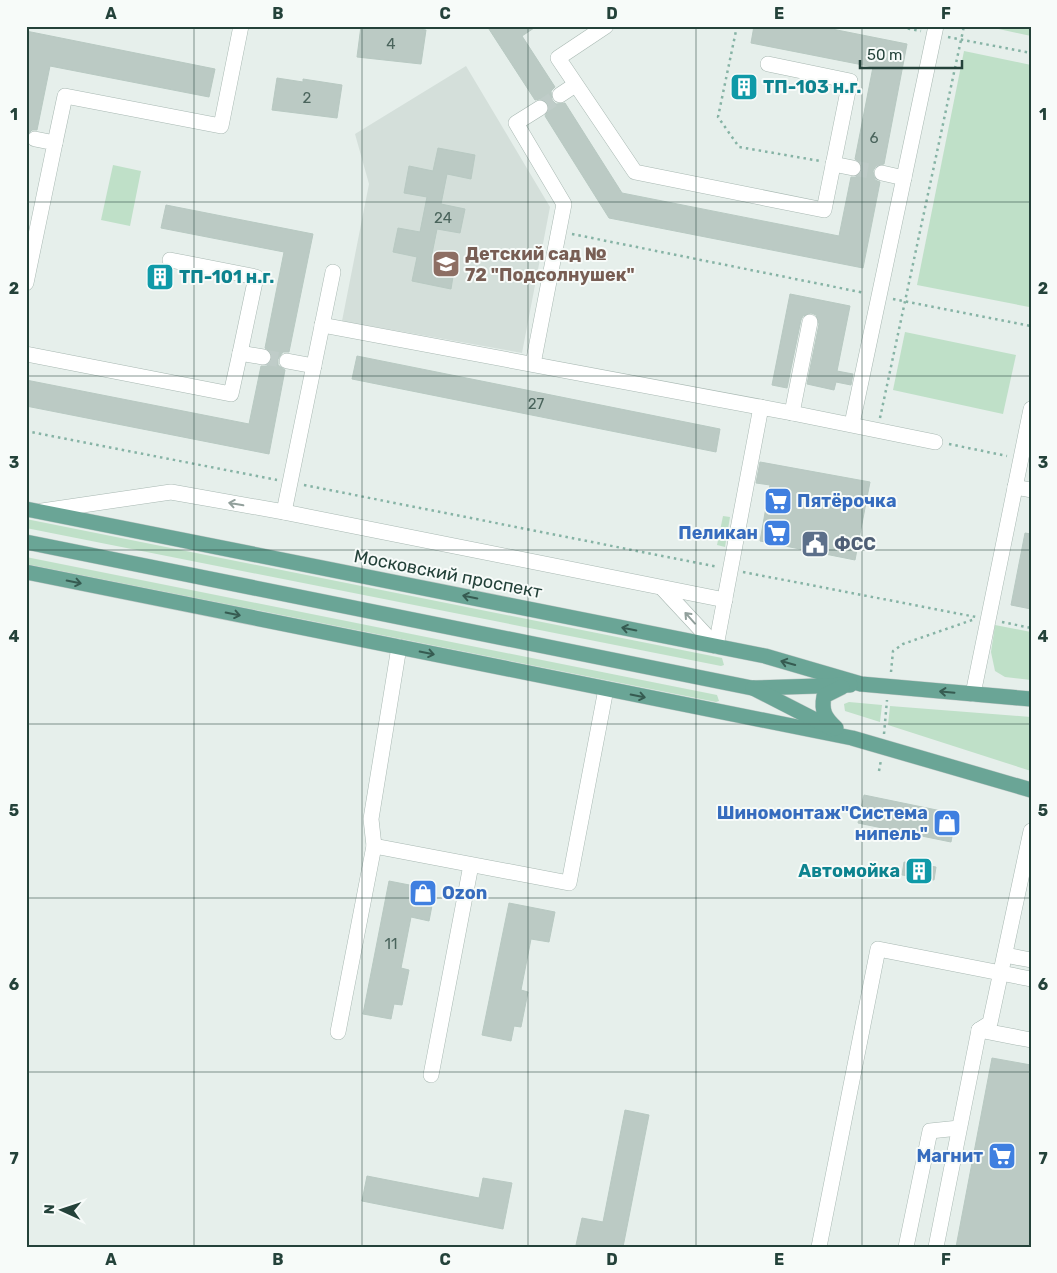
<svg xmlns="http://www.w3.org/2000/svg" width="1057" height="1273" viewBox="0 0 1057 1273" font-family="Rubik,sans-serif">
  <rect width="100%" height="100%" fill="#e6efeb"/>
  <polygon fill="#d4dfda" points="466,66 550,207 522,353 342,321 369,184 355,134"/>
  <g fill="#bfe0c8">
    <polygon points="985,26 1031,26 1031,36"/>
    <polygon points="964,51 1031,65 1029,307 917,285"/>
    <polygon points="113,165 141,171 130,226 101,220"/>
    <polygon points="905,332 1016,355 1003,414 893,390"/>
    <polygon points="723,516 730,517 725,547 717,545"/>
    <polygon points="26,519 722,658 724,665 721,666 26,528"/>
    <polygon points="26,557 717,695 719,701 716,702 26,564"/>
    <polygon points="995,625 1031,632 1031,680 1005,677 995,671 991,652"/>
    <polygon points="849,702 882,705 880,722 845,711 844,704"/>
    <polygon points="890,706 1031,717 1031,771 888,725"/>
  </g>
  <g fill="#bbcac4" stroke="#b8c9c2">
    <polygon points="361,26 391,28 391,26 400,26 426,30 421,64 357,57"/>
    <polygon points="487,26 537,26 522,36 555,87 551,91 552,100 556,104 565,103 622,193 839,236 851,177 856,177 862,170 862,165 855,159 873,67 751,43 754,26 817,26 907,44 884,164 876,166 873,171 875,180 880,182 863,268 609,218 545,116 549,108 548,103 540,99 535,100"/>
    <polygon points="26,31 215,69 209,97 50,66 37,130 32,130 26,136"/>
    <polygon points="739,75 753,78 749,98 735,96"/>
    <polygon points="277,78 303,82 303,79 342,85 337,118 272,110"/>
    <polygon points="438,148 475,155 471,179 447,174 441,204 465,209 460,233 437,229 431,259 455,264 451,289 412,281 417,257 393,252 398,228 420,232 427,197 404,193 409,166 433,171"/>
    <polygon points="166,205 313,234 289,352 283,352 278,359 278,365 285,370 269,454 26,406 26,380 249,424 261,366 267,366 272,359 272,353 265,348 284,252 161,228"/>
    <polygon points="155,266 168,269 165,288 151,285"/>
    <polygon points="790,294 850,306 837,371 853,374 851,385 836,382 834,390 807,384 819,324 816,315 811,313 803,316 801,320 787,388 772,385"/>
    <polygon points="357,356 720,429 716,452 352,379"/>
    <polygon points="760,462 870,482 855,560 760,541 770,485 756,483"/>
    <polygon points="1025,533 1031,534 1031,609 1011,605"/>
    <polygon points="864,795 956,814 951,842 858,823"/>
    <polygon points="904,862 936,867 934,880 902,875"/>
    <polygon points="389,881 435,890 429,921 411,917 401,968 409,970 402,1005 394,1004 391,1019 363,1014"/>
    <polygon points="509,903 555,912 549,942 531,939 521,990 528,992 521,1027 514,1026 511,1041 482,1035"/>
    <polygon points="992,1058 1031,1065 1031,1247 956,1247"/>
    <polygon points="625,1110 649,1115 623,1247 576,1245 582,1218 603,1222"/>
    <polygon points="367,1176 479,1198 483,1178 512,1183 503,1229 362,1201"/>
  </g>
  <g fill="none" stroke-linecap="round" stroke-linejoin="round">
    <g stroke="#bfccc8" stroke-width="15" stroke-dasharray="15 8" stroke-linecap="butt">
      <polyline points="540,108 560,95"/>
      <polyline points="853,168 882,173"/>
      <polyline points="263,357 287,361"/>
    </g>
    <defs>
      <g id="minor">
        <polyline points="606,26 558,58 635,172 824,210 850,81 768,64"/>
        <polyline points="560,95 575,85"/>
        <polyline points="55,143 65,96 221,126 241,26"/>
        <polyline points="833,164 853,168"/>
        <polyline points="882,173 904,178"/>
        <polyline points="170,260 256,277 240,353"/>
        <polyline points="26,283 55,143 35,139"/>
        <polyline points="322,325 792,413 935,442"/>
        <polyline points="26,354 231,394 240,353 263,357"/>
        <polyline points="287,361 314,366"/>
        <polyline points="533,364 564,204 516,123 540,108"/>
        <polyline points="792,413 810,322"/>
        <polyline points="852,424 936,26"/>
        <polyline points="1015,487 1031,490"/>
        <polyline points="42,511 171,492 284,512 725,600"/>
        <polyline points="284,512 333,272"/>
        <polyline points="663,589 716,646"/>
        <polyline points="716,646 761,407"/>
        <polyline points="973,694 1031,409"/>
        <polyline points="374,846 371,819 399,647"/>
        <polyline points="1005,955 1031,960"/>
        <polyline points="979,1030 1031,1040"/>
        <polyline points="338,1032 374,846 569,883 606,689"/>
        <polyline points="431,1075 471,865"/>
        <polyline points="819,1247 878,949 1031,979"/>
        <polyline points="906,1247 930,1131 959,1128"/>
        <polyline points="936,1247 979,1030 990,1023 1031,831"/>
      </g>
      <g id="major">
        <polyline points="26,509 765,656 861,684 1031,699"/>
        <polyline points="26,542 752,688 850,685"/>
        <polyline points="26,572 852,738 1031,790"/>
        <polyline points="753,688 833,729"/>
        <path d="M 836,728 C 825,718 821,711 824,696 L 842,687"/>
      </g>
    </defs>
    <use href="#minor" stroke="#a8b8b2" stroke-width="16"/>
    <use href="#major" stroke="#c2cac8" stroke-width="16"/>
    <g stroke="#86b3a5" stroke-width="2.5" stroke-dasharray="2.5 4" stroke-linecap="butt">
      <polyline points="737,26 718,117 739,147 820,161"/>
      <polyline points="895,26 921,31"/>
      <polyline points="948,37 1031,53"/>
      <polyline points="572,234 865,293"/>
      <polyline points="893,299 1031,326"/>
      <polyline points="880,418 964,26"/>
      <polyline points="26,431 277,480"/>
      <polyline points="949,444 1007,456"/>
      <polyline points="304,485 718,567"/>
      <polyline points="743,572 976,617"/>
      <polyline points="1002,622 1031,628"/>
      <polyline points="891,672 893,651 903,644 975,619"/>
      <polyline points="884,734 887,700"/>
      <polyline points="879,771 881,760"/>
    </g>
    <use href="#minor" stroke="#fff" stroke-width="15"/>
    <use href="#major" stroke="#6aa596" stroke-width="15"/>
  </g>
  <defs><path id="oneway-shaft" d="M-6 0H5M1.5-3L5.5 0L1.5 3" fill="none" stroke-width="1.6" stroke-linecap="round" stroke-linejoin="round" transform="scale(1.25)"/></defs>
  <g stroke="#92a09c">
    <use href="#oneway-shaft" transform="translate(236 504) rotate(-170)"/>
    <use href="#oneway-shaft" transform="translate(690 618) rotate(-132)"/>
  </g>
  <g stroke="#365b51">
    <use href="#oneway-shaft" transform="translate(74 582) rotate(11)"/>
    <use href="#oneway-shaft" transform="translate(470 597) rotate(-169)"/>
    <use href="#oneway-shaft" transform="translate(233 614) rotate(11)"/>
    <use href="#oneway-shaft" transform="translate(629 629) rotate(-169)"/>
    <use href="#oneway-shaft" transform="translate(427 653) rotate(11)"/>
    <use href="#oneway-shaft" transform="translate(788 663) rotate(-164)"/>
    <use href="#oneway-shaft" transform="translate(947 692) rotate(-175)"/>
    <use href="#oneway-shaft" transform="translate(638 696) rotate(11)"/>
  </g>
  <path fill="none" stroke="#24423a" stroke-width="1" stroke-opacity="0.55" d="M 194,26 L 194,1247M 362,26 L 362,1247M 528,26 L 528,1247M 696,26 L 696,1247M 862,26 L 862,1247M 26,202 L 1031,202M 26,376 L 1031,376M 26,550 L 1031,550M 26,724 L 1031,724M 26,898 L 1031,898M 26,1072 L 1031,1072"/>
  <defs>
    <symbol id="building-square" viewBox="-11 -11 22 22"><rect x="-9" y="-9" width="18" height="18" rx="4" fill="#0f9aa8" stroke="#f7fbf9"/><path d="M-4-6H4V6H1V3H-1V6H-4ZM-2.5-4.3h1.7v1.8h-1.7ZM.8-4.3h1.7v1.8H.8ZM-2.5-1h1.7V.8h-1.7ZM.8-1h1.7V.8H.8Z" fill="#fff"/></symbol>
    <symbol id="school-square" viewBox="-11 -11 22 22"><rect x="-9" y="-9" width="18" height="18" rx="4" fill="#8d6e63" stroke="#f7fbf9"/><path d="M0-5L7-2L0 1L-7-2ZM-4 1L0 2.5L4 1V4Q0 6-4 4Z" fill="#fff"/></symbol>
    <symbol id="supermarket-square" viewBox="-11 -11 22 22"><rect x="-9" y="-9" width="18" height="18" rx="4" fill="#3f7fe0" stroke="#f7fbf9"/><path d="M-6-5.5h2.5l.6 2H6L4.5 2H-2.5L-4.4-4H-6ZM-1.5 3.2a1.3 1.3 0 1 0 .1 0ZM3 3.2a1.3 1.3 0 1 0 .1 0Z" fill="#fff"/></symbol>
    <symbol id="civic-square" viewBox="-11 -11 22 22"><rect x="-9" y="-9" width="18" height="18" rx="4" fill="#5c6f8a" stroke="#f7fbf9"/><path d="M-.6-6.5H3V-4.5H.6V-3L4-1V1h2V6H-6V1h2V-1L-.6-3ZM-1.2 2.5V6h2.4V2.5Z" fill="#fff"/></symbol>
    <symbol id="shop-square" viewBox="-11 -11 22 22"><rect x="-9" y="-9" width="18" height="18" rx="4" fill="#3f7fe0" stroke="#f7fbf9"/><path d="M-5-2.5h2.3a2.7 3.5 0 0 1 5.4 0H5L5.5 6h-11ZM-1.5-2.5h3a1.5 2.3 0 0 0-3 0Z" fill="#fff"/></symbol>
  </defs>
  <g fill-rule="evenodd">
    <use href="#building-square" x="728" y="71" width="32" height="32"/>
    <use href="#school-square" x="430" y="248" width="32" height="32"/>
    <use href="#building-square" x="144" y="261" width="32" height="32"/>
    <use href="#supermarket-square" x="762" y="485" width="32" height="32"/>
    <use href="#supermarket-square" x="761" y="517" width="32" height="32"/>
    <use href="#civic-square" x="799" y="528" width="32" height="32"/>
    <use href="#shop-square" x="931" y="807" width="32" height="32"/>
    <use href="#building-square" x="903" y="855" width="32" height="32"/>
    <use href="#shop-square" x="407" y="877" width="32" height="32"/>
    <use href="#supermarket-square" x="986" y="1140" width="32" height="32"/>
  </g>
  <g text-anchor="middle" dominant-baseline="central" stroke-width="4" stroke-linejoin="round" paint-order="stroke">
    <g font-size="15" fill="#4a645c">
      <text x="391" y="44">4</text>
      <text x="307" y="98">2</text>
      <text x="874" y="138">6</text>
      <text x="443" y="218">24</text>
      <text x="536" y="404">27</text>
      <text x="391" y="944">11</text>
    </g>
    <g font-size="18" font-weight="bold" fill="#0d838f" stroke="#f7fbf9" text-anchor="start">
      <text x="763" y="87">ТП-103 н.г.</text>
      <text x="179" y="277">ТП-101 н.г.</text>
      <text x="900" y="871" text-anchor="end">Автомойка</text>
    </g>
    <g font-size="18" font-weight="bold" fill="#785e54" stroke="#f7fbf9" text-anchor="start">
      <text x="465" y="254">Детский сад №<tspan x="465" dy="21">72 "Подсолнушек"</tspan></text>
    </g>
    <g font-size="18" font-weight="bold" fill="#366cbe" stroke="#f7fbf9" text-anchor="end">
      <text x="797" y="501" text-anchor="start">Пятёрочка</text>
      <text x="758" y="533">Пеликан</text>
      <text x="928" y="813">Шиномонтаж"Система<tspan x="928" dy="21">нипель"</tspan></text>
      <text x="442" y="893" text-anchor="start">Ozon</text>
      <text x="983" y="1156">Магнит</text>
    </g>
    <g font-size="18" font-weight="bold" fill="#4e5e75" stroke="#f7fbf9" text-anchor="start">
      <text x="834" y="544">ФСС</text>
    </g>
    <g font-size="18" fill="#24423a" stroke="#f7fbf9">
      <text transform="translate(448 574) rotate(11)">Московский проспект</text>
    </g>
  </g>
  <rect width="1057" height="1273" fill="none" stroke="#f7fbf9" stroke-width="55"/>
  <g transform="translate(62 1210) rotate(273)" stroke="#f7fbf9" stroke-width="4" paint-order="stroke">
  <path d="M0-4L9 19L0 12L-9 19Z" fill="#24423a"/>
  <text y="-8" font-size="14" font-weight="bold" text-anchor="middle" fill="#24423a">N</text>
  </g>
  <path d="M860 60v8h102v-8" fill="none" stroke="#24423a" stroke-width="2.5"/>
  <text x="867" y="60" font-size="15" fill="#24423a" stroke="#f7fbf9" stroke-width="4" paint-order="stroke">50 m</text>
  <rect x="28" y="28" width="1002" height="1218" fill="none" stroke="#24423a" stroke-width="2"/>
  <g font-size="16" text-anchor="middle" font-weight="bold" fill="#24423a">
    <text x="111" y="19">A</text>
    <text x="278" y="19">B</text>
    <text x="445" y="19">C</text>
    <text x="612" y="19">D</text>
    <text x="779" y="19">E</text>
    <text x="946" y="19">F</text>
    <text x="14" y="120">1</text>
    <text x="1043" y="120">1</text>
    <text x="14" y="294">2</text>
    <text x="1043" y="294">2</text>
    <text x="14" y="468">3</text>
    <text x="1043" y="468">3</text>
    <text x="14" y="642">4</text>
    <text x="1043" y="642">4</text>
    <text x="14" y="816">5</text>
    <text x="1043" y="816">5</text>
    <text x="14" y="990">6</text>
    <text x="1043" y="990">6</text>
    <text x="14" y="1164">7</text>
    <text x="1043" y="1164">7</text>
    <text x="111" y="1265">A</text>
    <text x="278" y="1265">B</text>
    <text x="445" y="1265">C</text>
    <text x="612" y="1265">D</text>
    <text x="779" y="1265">E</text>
    <text x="946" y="1265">F</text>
  </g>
</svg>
